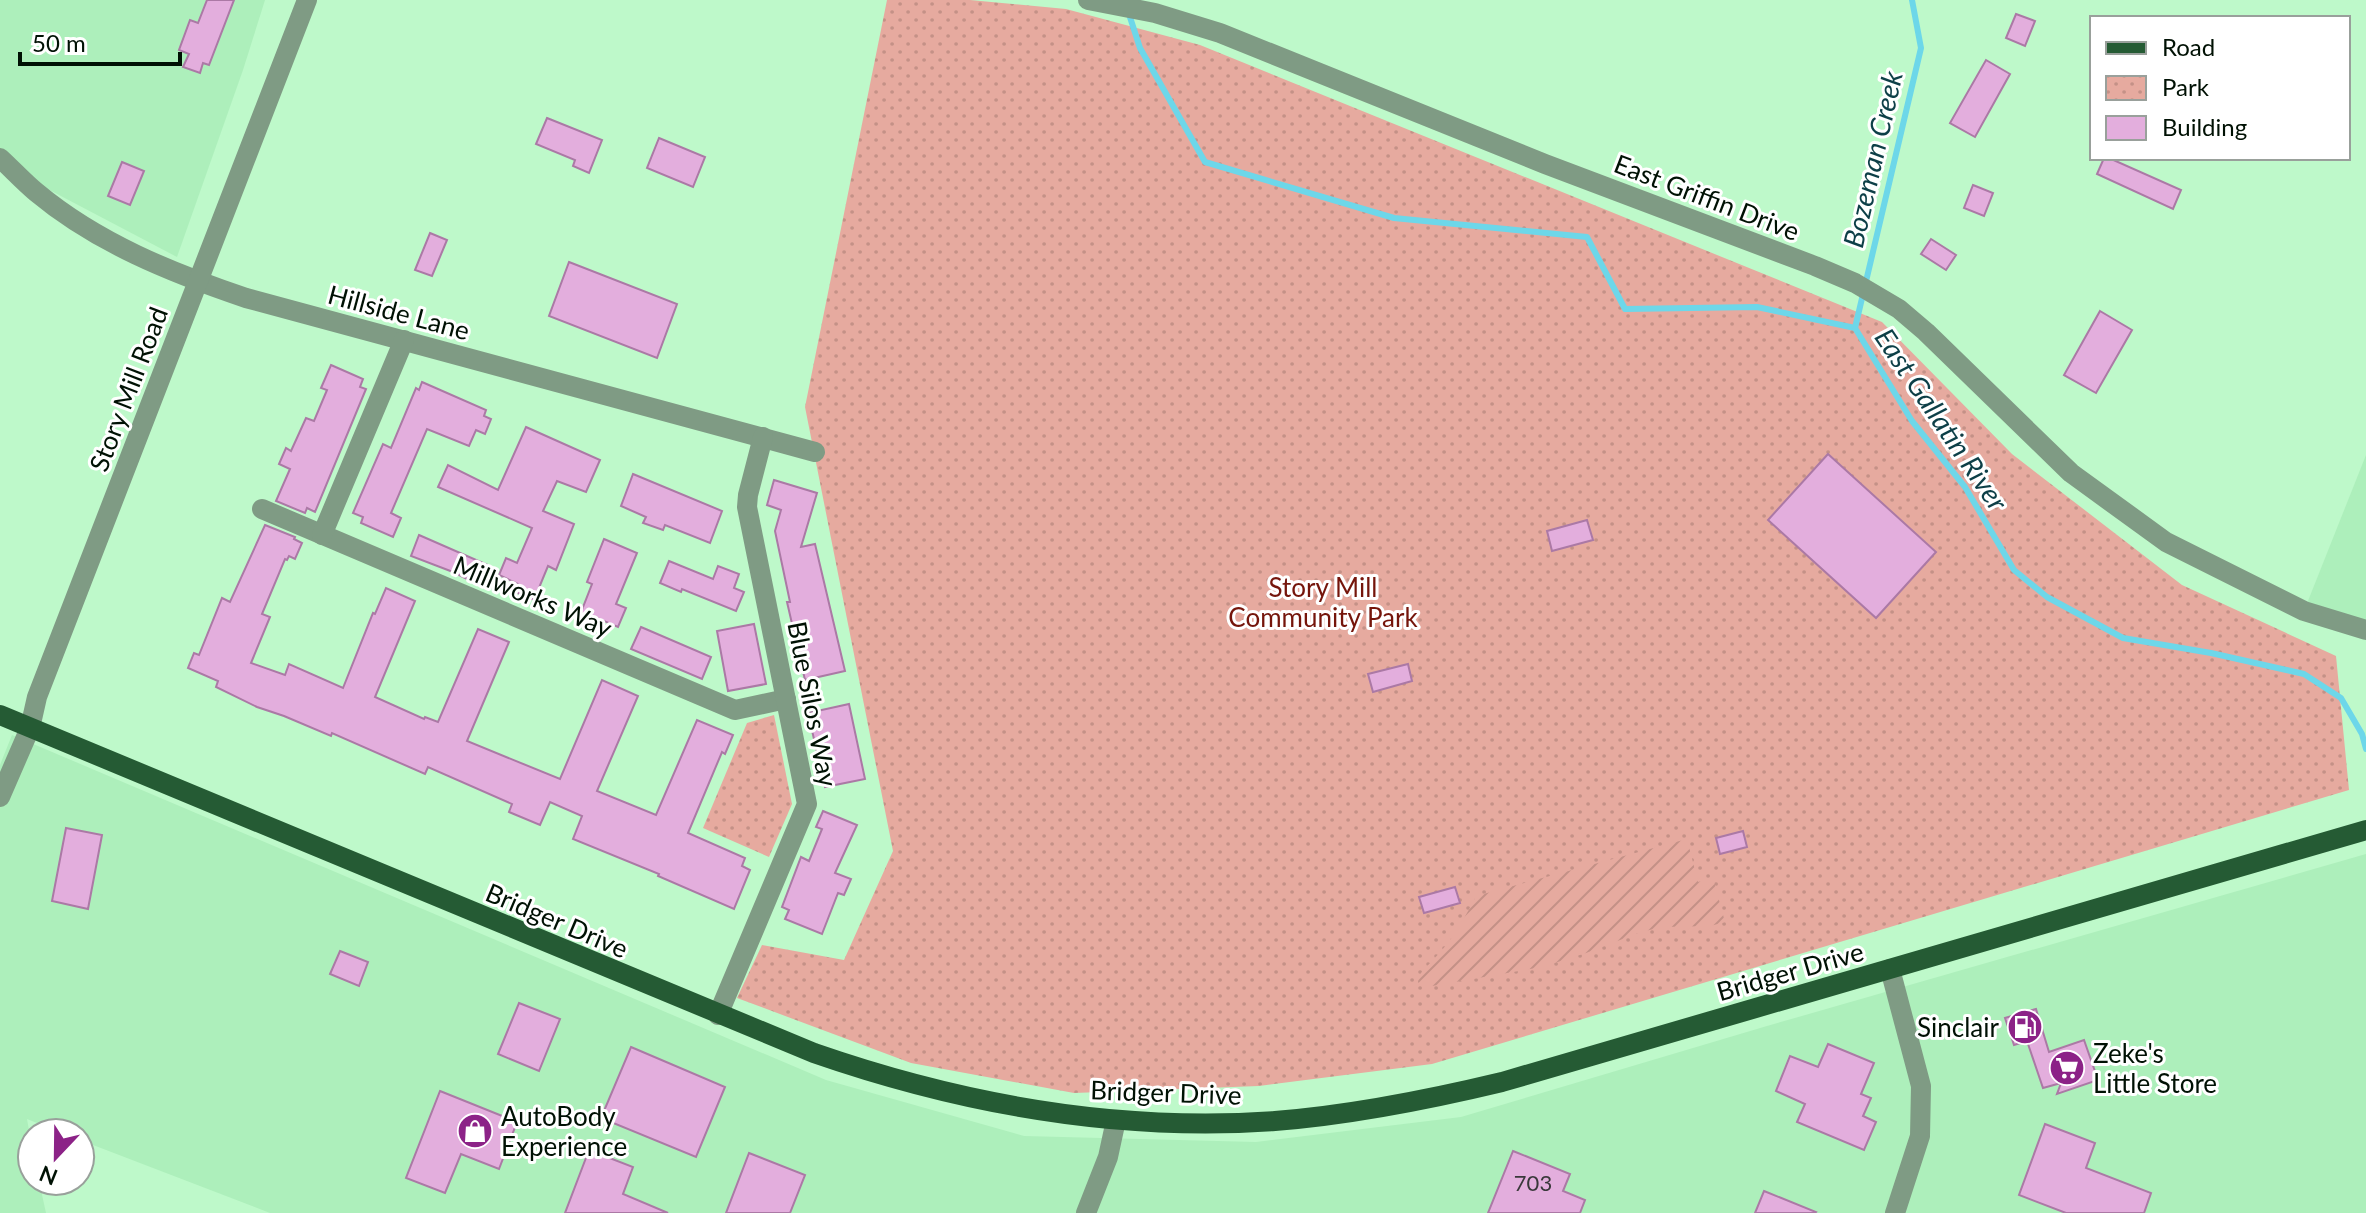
<svg xmlns="http://www.w3.org/2000/svg" width="2366" height="1213" viewBox="0 0 2366 1213" font-family="Lato,sans-serif">
  <defs>
    <pattern id="park-dots" width="8" height="8" patternUnits="userSpaceOnUse" patternTransform="scale(2)"><rect width="8" height="8" fill="#e6aa9f"/><path d="M2 2h.1M6 6h.1" fill="none" stroke="#c49187" stroke-width="1.8" stroke-linecap="round"/></pattern>
    <pattern id="garden-furrows" width="10" height="10" patternUnits="userSpaceOnUse" patternTransform="scale(2)"><rect width="10" height="10" fill="#e6aa9f"/><path d="M-1 1l2-2M0 10L10 0M9 11l2-2" fill="none" stroke="#c49187"/></pattern>
  </defs>
  <rect width="100%" height="100%" fill="#bef9ca"/>
  <g fill="#adefbb">
    <polygon points="0,0 265,0 243,70 177,257 0,164"/>
    <polygon points="2366,455 2366,630 2304,611"/>
    <polygon points="12,735 826,1080 1024,1136 1256,1142 1461,1117 1767,1026 2366,854 2366,1213 270,1213 80,1140 80,1133 62,1133 27,1119 32,1147 32,1181 39,1181 46,1213 0,1213 0,765"/>
  </g>
  <g fill="url(#park-dots)">
    <polygon points="887,0 970,0 1066,9 1200,45 1882,322 2012,454 2182,585 2336,656 2349,790 1432,1064 1259,1086 1074,1093 911,1063 737,998 762,945 844,960 893,851 805,407"/>
    <polygon points="774,715 792,804 769,857 703,828 747,723"/>
  </g>
  <path fill="url(#garden-furrows)" d="M 1687,839 L 1698,882 L 1713,878 L 1725,922 L 1710,926 L 1662,927 L 1641,932 L 1586,953 L 1542,967 L 1426,987 L 1421,986 L 1418,982 C 1419,972 1426,968 1432,961 C 1451,942 1464,920 1476,896 Z"/>
  <g fill="none" stroke-linecap="round" stroke-linejoin="round">
    <g stroke="#6dd7e9" stroke-width="6">
      <polyline points="1128,11 1140,48 1205,162 1394,218 1587,237 1625,309 1757,307 1855,328 1912,421 1965,487 2014,570 2047,597 2123,638 2211,653 2304,674 2341,698 2362,734 2366,749"/>
      <polyline points="1855,328 1921,48 1912,0"/>
    </g>
  </g>
  <g fill="#e3aedd" stroke="#ab79a5" stroke-width="2">
    <polygon points="207,0 234,0 209,65 203,63 200,73 183,67 189,54 179,50 190,20 198,23"/>
    <polygon points="2016,14 2035,21 2025,46 2006,38"/>
    <polygon points="1986,60 2010,74 1975,137 1950,123"/>
    <polygon points="547,118 602,140 589,173 573,166 575,160 536,144"/>
    <polygon points="659,138 705,157 693,187 647,168"/>
    <polygon points="2104,158 2109,158 2181,190 2173,209 2097,174"/>
    <polygon points="122,162 144,171 130,205 108,196"/>
    <polygon points="1973,185 1993,193 1984,216 1964,208"/>
    <polygon points="430,233 447,240 432,276 415,270"/>
    <polygon points="1931,239 1956,255 1946,270 1921,254"/>
    <polygon points="569,262 677,304 657,358 549,316"/>
    <polygon points="2100,311 2132,330 2096,393 2064,375"/>
    <polygon points="331,365 363,379 360,387 366,389 315,512 307,508 305,513 276,501 290,469 279,464 286,448 291,451 306,418 314,421 327,390 321,388"/>
    <polygon points="422,382 486,410 484,416 491,419 485,434 476,430 469,446 427,429 391,513 401,518 393,537 361,523 363,517 353,513 383,444 391,448 416,388 419,390"/>
    <polygon points="526,427 600,460 586,492 557,481 543,511 574,524 556,570 548,566 534,600 515,592 518,584 499,575 506,558 517,563 532,528 438,487 448,465 498,490"/>
    <polygon points="1828,454 1936,552 1876,618 1768,520"/>
    <polygon points="633,474 722,511 710,543 665,525 663,530 643,523 646,517 621,506"/>
    <polygon points="774,480 817,493 801,547 815,544 845,671 805,680 787,602 790,602 775,531 781,510 767,505"/>
    <polygon points="1587,520 1593,540 1552,551 1547,531"/>
    <polygon points="265,525 295,537 294,539 302,543 295,559 289,556 287,560 285,559 262,614 270,617 251,663 285,675 289,664 343,688 373,613 375,614 386,588 415,601 375,697 424,719 425,717 438,722 478,629 509,642 467,741 560,779 602,680 638,696 597,791 656,815 697,720 733,735 725,754 722,752 688,833 745,858 742,866 750,870 734,909 658,876 659,874 573,839 582,816 550,802 540,825 509,812 512,804 428,767 425,774 332,733 331,736 284,716 257,707 216,687 218,681 188,668 194,653 199,655 222,598 230,602"/>
    <polygon points="419,535 490,566 481,586 453,572 411,556"/>
    <polygon points="604,539 637,553 616,604 626,608 618,627 597,618 594,626 578,620 592,584 587,582"/>
    <polygon points="669,561 713,579 718,566 739,574 734,588 744,592 736,611 682,589 681,592 660,583"/>
    <polygon points="754,624 766,684 728,691 717,631"/>
    <polygon points="641,627 711,657 702,679 631,649"/>
    <polygon points="1408,664 1412,681 1373,692 1368,674"/>
    <polygon points="849,704 865,779 825,787 808,713"/>
    <polygon points="823,811 857,825 835,873 851,879 844,895 838,893 822,934 785,919 789,910 782,907 801,857 809,861 822,829 816,827"/>
    <polygon points="66,828 102,835 88,909 52,901"/>
    <polygon points="1743,831 1747,847 1720,854 1716,838"/>
    <polygon points="1455,887 1460,903 1424,913 1419,897"/>
    <polygon points="340,951 368,962 359,986 330,974"/>
    <polygon points="519,1003 560,1019 539,1071 498,1054"/>
    <polygon points="2036,1009 2049,1052 2084,1040 2098,1080 2057,1094 2061,1083 2043,1088 2027,1041 2014,1045 2005,1018"/>
    <polygon points="1828,1044 1874,1063 1861,1094 1871,1098 1863,1116 1876,1122 1864,1150 1797,1122 1805,1104 1776,1091 1790,1056 1818,1067"/>
    <polygon points="631,1047 725,1087 696,1157 601,1118"/>
    <polygon points="440,1091 517,1122 499,1169 461,1154 445,1193 406,1178"/>
    <polygon points="2045,1124 2095,1143 2086,1168 2151,1193 2144,1213 2066,1213 2019,1195"/>
    <polygon points="589,1150 633,1167 623,1194 668,1213 565,1213"/>
    <polygon points="1513,1151 1570,1174 1563,1191 1585,1200 1580,1213 1488,1213"/>
    <polygon points="749,1153 805,1175 790,1213 726,1213"/>
    <polygon points="1764,1191 1816,1212 1815,1213 1755,1213"/>
  </g>
  <g fill="none" stroke-linecap="round" stroke-linejoin="round">
    <g stroke="#7f9b84" stroke-width="20">
      <polyline points="1088,0 1155,13 1220,33 1545,164 1815,266 1855,283 1899,309 1926,332 2071,473 2166,542 2304,611 2366,630"/>
      <path d="M 0,158 C 12,169 24,182 36,192 C 97,243 172,273 246,298 L 815,452"/>
      <polyline points="262,509 735,710 786,699"/>
      <polyline points="322,535 404,340"/>
      <polyline points="0,797 30,728 37,697 307,0"/>
      <polyline points="1890,969 1921,1086 1920,1136 1895,1213"/>
      <polyline points="718,1015 807,804 747,507 748,495 763,437"/>
      <polyline points="1086,1213 1108,1157 1116,1120"/>
    </g>
    <path stroke="#255b34" stroke-width="20" d="M 0,715 L 814,1053 C 961,1104 1119,1132 1275,1121 C 1352,1115 1427,1100 1502,1082 L 2366,830"/>
  </g>
  <defs>
    <symbol id="fuel-disc" viewBox="-11 -11 22 22"><circle r="9.5" fill="#8c2287" stroke="#fff"/><path d="M-5.5-6h7V0h2V4h1.3V-2.5L3-4.5l.8-.8L6-3V5H2.5V1h-1V6h-7ZM-4.2-4.7v3.2H.2V-4.7Z" fill="#fff"/></symbol>
    <symbol id="supermarket-disc" viewBox="-11 -11 22 22"><circle r="9.5" fill="#8c2287" stroke="#fff"/><path d="M-6-5.5h2.5l.6 2H6L4.5 2H-2.5L-4.4-4H-6ZM-1.5 3.2a1.3 1.3 0 1 0 .1 0ZM3 3.2a1.3 1.3 0 1 0 .1 0Z" fill="#fff"/></symbol>
    <symbol id="shop-disc" viewBox="-11 -11 22 22"><circle r="9.5" fill="#8c2287" stroke="#fff"/><path d="M-5-2.5h2.3a2.7 3.5 0 0 1 5.4 0H5L5.5 6h-11ZM-1.5-2.5h3a1.5 2.3 0 0 0-3 0Z" fill="#fff"/></symbol>
  </defs>
  <g fill-rule="evenodd">
    <use href="#fuel-disc" x="2005" y="1007" width="40" height="40"/>
    <use href="#supermarket-disc" x="2047" y="1048" width="40" height="40"/>
    <use href="#shop-disc" x="455" y="1111" width="40" height="40"/>
  </g>
  <g text-anchor="middle" dominant-baseline="central" stroke-width="6" stroke-linejoin="round" paint-order="stroke">
    <g font-size="22" fill="#39383a">
      <text x="1533" y="1182">703</text>
    </g>
    <g font-size="26" fill="#001104" stroke="#fff">
      <text transform="translate(1707 197) rotate(21)">East Griffin Drive</text>
      <text transform="translate(399 312) rotate(15)">Hillside Lane</text>
      <text transform="translate(128 389) rotate(-69)">Story Mill Road</text>
      <text transform="translate(533 596) rotate(23)">Millworks Way</text>
      <text transform="translate(813 704) rotate(79)">Blue Silos Way</text>
      <text transform="translate(557 920) rotate(23)">Bridger Drive</text>
      <text transform="translate(1790 971) rotate(-16)">Bridger Drive</text>
      <text transform="translate(1166 1092) rotate(2)">Bridger Drive</text>
    </g>
    <g font-size="26" fill="#75150b" stroke="#fff">
      <text x="1323" y="587">Story Mill<tspan x="1323" dy="30">Community Park</tspan></text>
    </g>
    <g font-size="26" fill="#001104" stroke="#fff" text-anchor="start">
      <text x="1999" y="1027" text-anchor="end">Sinclair</text>
      <text x="2093" y="1053">Zeke's<tspan x="2093" dy="30">Little Store</tspan></text>
      <text x="501" y="1116">AutoBody<tspan x="501" dy="30">Experience</tspan></text>
    </g>
    <g font-size="28" font-style="italic" fill="#0d3f47" stroke="#fff">
      <text transform="translate(1872 159) rotate(-77)">Bozeman Creek</text>
      <text transform="translate(1942 419) rotate(56)">East Gallatin River</text>
    </g>
  </g>
  <rect x="2090" y="16" width="260" height="144" fill="#ffffff" stroke="#99a09b" stroke-width="2"/>
  <rect x="2106" y="42" width="40" height="12" fill="#255b34" stroke="#99a09b" stroke-width="2"/>
  <text x="2162" y="56" font-size="24" fill="#001104">Road</text>
  <rect x="2106" y="76" width="40" height="24" fill="url(#park-dots)" stroke="#99a09b" stroke-width="2"/>
  <text x="2162" y="96" font-size="24" fill="#001104">Park</text>
  <rect x="2106" y="116" width="40" height="24" fill="#e3aedd" stroke="#99a09b" stroke-width="2"/>
  <text x="2162" y="136" font-size="24" fill="#001104">Building</text>
  <g transform="translate(56 1157) rotate(202)"><circle r="38" fill="#ffffff" stroke="#99a09b" stroke-width="2"/>
  <path d="M0-6L14 30L0 20L-14 30Z" fill="#8c2287"/>
  <text y="-12" font-size="22" font-weight="bold" text-anchor="middle" fill="#001104">N</text>
  </g>
  <path d="M20 52v12h160v-12" fill="none" stroke="#001104" stroke-width="4"/>
  <text x="32" y="52" font-size="24" fill="#001104" stroke="#ffffff" stroke-width="6" paint-order="stroke">50 m</text>
</svg>
